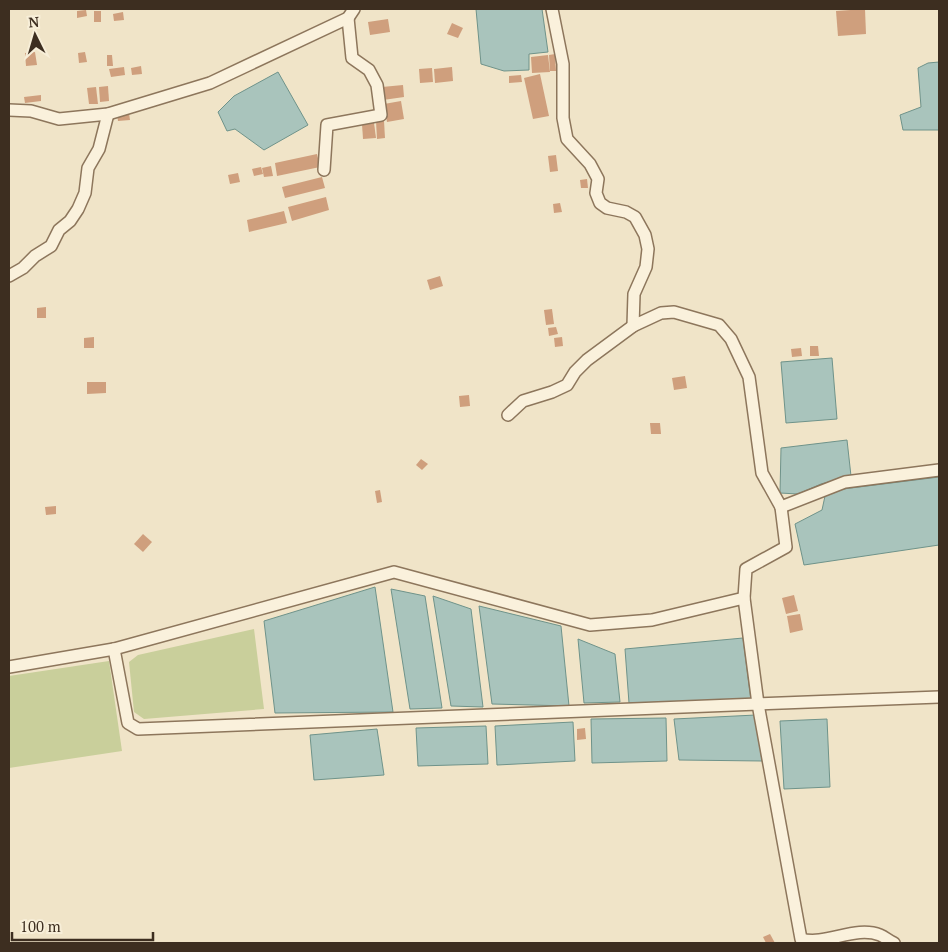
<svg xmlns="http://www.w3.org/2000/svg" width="948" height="952" viewBox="0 0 948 952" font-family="'PT Serif',serif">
  <rect width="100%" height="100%" fill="#f0e4c8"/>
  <g fill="#c9cf9b">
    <polygon points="254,629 264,709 144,719 134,712 129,662 138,655"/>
    <polygon points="109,661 122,751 9,768 9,676"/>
  </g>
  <g fill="#a9c4bc" stroke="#6f938a">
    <polygon points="476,9 542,9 548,52 529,54 529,70 504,71 481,64"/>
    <polygon points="939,62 939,130 903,130 900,115 921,107 918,68 928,63"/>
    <polygon points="278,72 308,125 264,150 235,129 227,131 218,112 234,96"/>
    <polygon points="832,358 837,419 786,423 781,362"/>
    <polygon points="847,440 851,476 821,484 798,494 780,493 781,448"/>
    <polygon points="939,477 939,545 804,565 795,524 822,510 825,496 843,489"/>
    <polygon points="375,587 393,712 275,713 264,621"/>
    <polygon points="391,589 425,596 442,708 410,709"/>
    <polygon points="433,596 471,609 483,707 451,706"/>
    <polygon points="479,606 561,626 569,706 492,704"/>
    <polygon points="743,638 751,700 629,703 625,649"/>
    <polygon points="578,639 615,654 620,702 584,703"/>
    <polygon points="756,715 762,761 679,760 674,719"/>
    <polygon points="666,718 667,761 592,763 591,719"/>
    <polygon points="827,719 830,787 784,789 780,721"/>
    <polygon points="573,722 575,761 497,765 495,726"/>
    <polygon points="486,726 488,764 418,766 416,728"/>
    <polygon points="377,729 384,775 314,780 310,735"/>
  </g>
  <g fill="#cf9f7d">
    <polygon points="865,9 866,34 838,36 836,11"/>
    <polygon points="86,10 87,16 77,18 77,11"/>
    <rect x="94" y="11" width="7" height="11"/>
    <polygon points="123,12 124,20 114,21 113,14"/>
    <polygon points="388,19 390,32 370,35 368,22"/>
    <polygon points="452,23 463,28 458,38 447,34"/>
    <polygon points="35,52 37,65 26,66 25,53"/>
    <polygon points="85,52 87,62 79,63 78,53"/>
    <polygon points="555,54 556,71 550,71 549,55"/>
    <polygon points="107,55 112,55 113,66 107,66"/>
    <polygon points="548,55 550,72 532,73 531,57"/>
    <polygon points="141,66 142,74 132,75 131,68"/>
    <polygon points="124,67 125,75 111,77 109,69"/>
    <polygon points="452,67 453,81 435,83 434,69"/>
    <polygon points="432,68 433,82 420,83 419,69"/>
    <polygon points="540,74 549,116 533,119 524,78"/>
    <polygon points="521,75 522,82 509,83 509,76"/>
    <polygon points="403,85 404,97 383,100 382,87"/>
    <polygon points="108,86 109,101 100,102 99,87"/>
    <polygon points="96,87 98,104 89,104 87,88"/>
    <polygon points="41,95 41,101 25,103 24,97"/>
    <polygon points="401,101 404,119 387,122 384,104"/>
    <polygon points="129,113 130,120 118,121 117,114"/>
    <polygon points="376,121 384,121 385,138 377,139"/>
    <polygon points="374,123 376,138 363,139 362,124"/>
    <polygon points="317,154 320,167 277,176 275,163"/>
    <polygon points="556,155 558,171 550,172 548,156"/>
    <polygon points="271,166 273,176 264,177 262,168"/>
    <polygon points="261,167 263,174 254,176 252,169"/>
    <polygon points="238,173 240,182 230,184 228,175"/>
    <polygon points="322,177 325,188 285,198 282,187"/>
    <polygon points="587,179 588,188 581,188 580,180"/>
    <polygon points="326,197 329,210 292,221 288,207"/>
    <polygon points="560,203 562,212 554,213 553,204"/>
    <polygon points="284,211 287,223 249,232 247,220"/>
    <polygon points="440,276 443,286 430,290 427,280"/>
    <polygon points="46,307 46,318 37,318 37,308"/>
    <polygon points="552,309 554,324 546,325 544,310"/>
    <polygon points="556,327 558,334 549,336 548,328"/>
    <polygon points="94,337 94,348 84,348 84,338"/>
    <polygon points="562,337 563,346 555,347 554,338"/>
    <polygon points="810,346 818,346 819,356 810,356"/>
    <polygon points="801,348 802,356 792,357 791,349"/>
    <polygon points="685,376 687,388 674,390 672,378"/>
    <polygon points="87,382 106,382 106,393 87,394"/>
    <polygon points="469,395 470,406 460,407 459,396"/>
    <polygon points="650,423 660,423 661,434 651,434"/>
    <polygon points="421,459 428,464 422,470 416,465"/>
    <polygon points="380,490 382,502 377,503 375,491"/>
    <polygon points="56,506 56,514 46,515 45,507"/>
    <polygon points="143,534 152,542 143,552 134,544"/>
    <polygon points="794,595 798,611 786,614 782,598"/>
    <polygon points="800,614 803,630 790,633 787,616"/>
    <polygon points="585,728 586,739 577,740 577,729"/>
    <polygon points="770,934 775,943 766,943 763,937"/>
  </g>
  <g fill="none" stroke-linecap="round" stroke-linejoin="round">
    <defs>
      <g id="street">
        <polyline points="552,9 563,64 563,118 567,139 590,164 598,179 596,193 600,203 607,208 626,212 635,217 645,235 648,249 646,267 634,294 633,326 661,313 674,312 719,325 731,339 749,377 762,473 781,507 845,482 939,470"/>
        <polyline points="9,110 31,111 59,119 108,114 210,83 348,18 354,9"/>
        <polyline points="324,170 327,125 381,115 377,85 369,70 352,58 348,18"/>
        <polyline points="9,276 23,268 35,256 51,246 59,230 70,221 78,209 85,193 88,168 99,149 108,114"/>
        <polyline points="508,415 523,401 552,392 567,385 575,372 587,360 633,326"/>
        <polyline points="744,598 758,704 939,697"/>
        <path d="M 114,649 L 128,723 L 138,729 L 758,704 L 801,939 C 826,946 855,925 880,935 C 885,937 889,941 894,943"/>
        <polyline points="9,667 114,649 394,572 590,625 652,620 744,598 746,569 786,547 781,507"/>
      </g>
    </defs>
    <use href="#street" stroke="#8d765c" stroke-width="14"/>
    <use href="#street" stroke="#faf1dc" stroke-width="11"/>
  </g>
  <rect width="948" height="952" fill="none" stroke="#3d2e20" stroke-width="20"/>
  <g transform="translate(35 35) rotate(355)" stroke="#f7eed8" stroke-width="4" paint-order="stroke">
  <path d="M0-4L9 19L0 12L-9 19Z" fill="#3d2e20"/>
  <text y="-8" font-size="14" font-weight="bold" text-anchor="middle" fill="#3d2e20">N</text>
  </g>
  <path d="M12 932v8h141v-8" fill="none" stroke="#3d2e20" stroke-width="2.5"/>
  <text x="20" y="932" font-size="15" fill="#3d2e20" stroke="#f7eed8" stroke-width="4" paint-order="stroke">100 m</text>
</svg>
